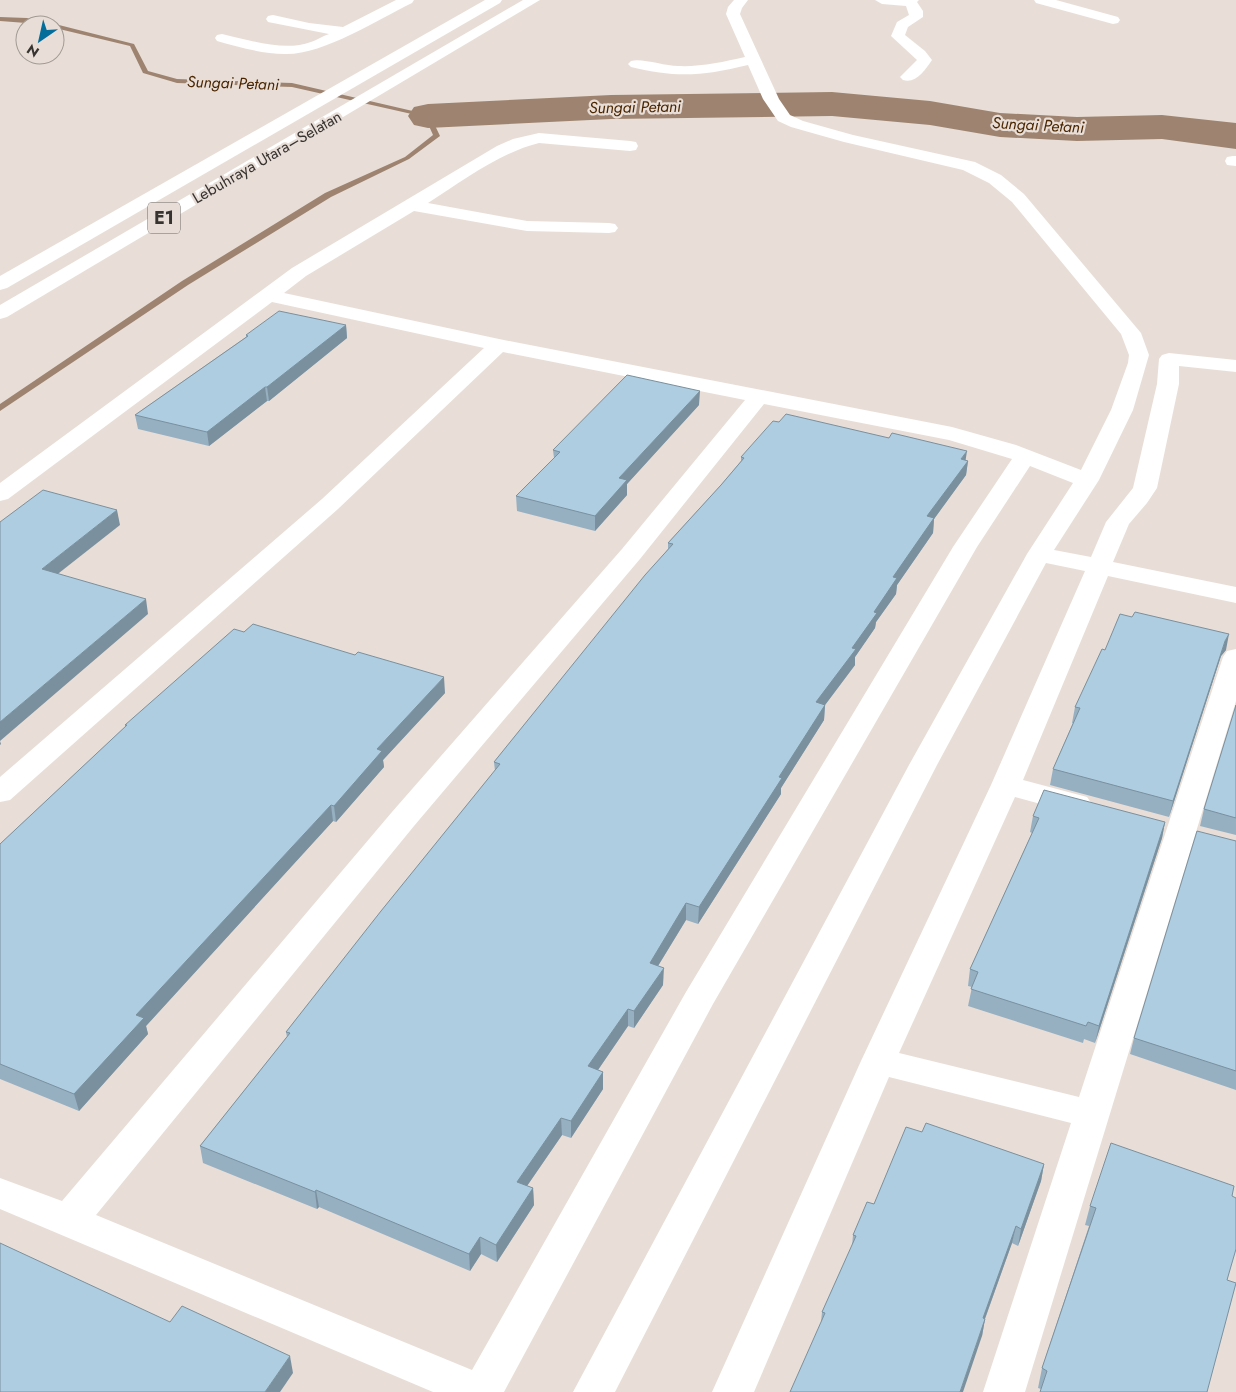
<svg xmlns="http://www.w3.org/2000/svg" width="1236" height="1392" viewBox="0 0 1236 1392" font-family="Jost,sans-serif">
  <rect width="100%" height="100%" fill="#e8ded7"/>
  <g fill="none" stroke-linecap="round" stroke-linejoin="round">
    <g fill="#9e8470" fill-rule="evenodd">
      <polygon points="0,17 27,18 52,25 0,21"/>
      <polygon points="55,24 134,44 148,71 177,79 292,83 430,115 440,136 409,159 331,197 188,285 0,411 0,404 182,281 325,193 405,157 433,135 425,117 292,87 177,83 143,73 130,46 55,28 55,25 53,25"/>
    </g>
    <polygon fill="#9e8470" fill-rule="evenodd" points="832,92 930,101 1000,113 1077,117 1162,115 1236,123 1236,149 1162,139 1077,141 1000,137 930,125 832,116 611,119 428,128 414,125 408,116 414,107 428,104 611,95"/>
    <g fill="#fff" fill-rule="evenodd">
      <path d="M 396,0 L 414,0 L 412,3 C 377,20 323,55 285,54 C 262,54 239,47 217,41 L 215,38 L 217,35 L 222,34 C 249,40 284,52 311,42 C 317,40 323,36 329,34 L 273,23 L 268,22 L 266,19 L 268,16 L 273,15 L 309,23 L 343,27 Z"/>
      <path d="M 734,0 L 748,0 L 742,8 L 740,14 L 779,99 L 790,115 L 803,121 L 853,135 L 975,162 L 1001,175 L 1024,194 L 1141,333 L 1149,355 L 1133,410 L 1099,480 L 1054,550 L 1091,557 L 1106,522 L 1133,488 L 1157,384 L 1159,359 L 1162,355 L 1169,353 L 1236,360 L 1236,372 L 1179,366 L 1179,384 L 1157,488 L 1147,503 L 1129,524 L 1113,562 L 1236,587 L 1236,603 L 1108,576 L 1023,780 L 1087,797 L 1092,804 L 1087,811 L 1077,814 L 1015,797 L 899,1053 L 1079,1097 L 1223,657 L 1227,651 L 1236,649 L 1236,701 L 1025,1392 L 983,1392 L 1071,1123 L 889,1077 L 754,1392 L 712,1392 L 861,1061 L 991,785 L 1085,571 L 1046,563 L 937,765 L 615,1392 L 573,1392 L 909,765 L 1027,554 L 1073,483 L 1030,466 L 977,547 L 713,1004 L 504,1392 L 433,1392 L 0,1209 L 0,1178 L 62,1201 L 392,812 L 622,549 L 745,400 L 503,352 L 338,509 L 10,800 L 0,802 L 0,777 L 322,499 L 484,348 L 272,302 L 8,499 L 0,501 L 0,483 L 292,268 L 497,146 L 513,139 L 539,133 L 630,141 L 636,142 L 638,146 L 636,150 L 630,151 L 539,143 C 499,153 463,181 428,203 L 527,221 L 609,223 L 615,224 L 618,228 L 615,232 L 609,233 L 527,231 L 414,211 L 306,276 L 284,293 L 499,339 L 952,427 L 1016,445 L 1081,470 L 1111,410 L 1128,363 L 1129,355 L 1121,334 L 1012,202 L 989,183 L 963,170 L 844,142 L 791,127 L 778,121 L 763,99 L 748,65 C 703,76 676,78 631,67 L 628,64 L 631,61 C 642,58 664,66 678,66 C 700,67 723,62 745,57 L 726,14 L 728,7 ZM 764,404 L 949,440 L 1012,459 L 953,547 L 686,992 L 472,1370 L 96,1215 L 414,826 L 640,559 Z"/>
      <path d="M 875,0 L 919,0 L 917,2 L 923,11 L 923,17 L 908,27 L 905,35 L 925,51 L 932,60 C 925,70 916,84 903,80 L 900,77 L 917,60 L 891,36 L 897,22 L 909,15 L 906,6 L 882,4 Z"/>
      <polygon points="1034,0 1056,0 1118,17 1120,20 1118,23 1113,24 1036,3"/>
      <polygon points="1233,156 1236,156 1236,166 1227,165 1225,161 1227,157"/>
    </g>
    <g fill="#fff" fill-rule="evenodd">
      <polygon points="485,0 502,0 500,3 7,288 0,290 0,276"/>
      <polygon points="523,0 540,0 7,317 0,319 0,305"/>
    </g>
  </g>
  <g fill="#96b0c2">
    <polygon points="346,325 347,338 269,401 267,401 209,446 138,429 135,415 246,337 246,335"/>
    <polygon points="699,405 627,484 627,495 595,531 517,511 516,496 554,458 553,450"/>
    <polygon points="741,457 968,461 966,475 934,519 933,533 897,585 896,594 876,622 875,628 855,657 855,665 825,705 824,720 781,788 781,794 698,924 686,920 658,966 663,985 634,1028 628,1026 598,1070 603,1072 603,1089 571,1138 562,1135 527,1186 533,1188 534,1205 497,1262 481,1254 470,1271 319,1207 317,1209 203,1163 200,1146 287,1037 286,1032 495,771 494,762 668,549 668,543 721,485 741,461"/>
    <polygon points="1105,650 1226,650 1221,656 1169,817 1050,785 1053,769 1073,723 1072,723 1075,707"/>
    <polygon points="445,693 383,760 384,767 336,822 333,821 146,1026 148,1034 79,1111 0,1079 0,844 125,727 125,725"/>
    <polygon points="1236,705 1236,835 1200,826 1204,809"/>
    <polygon points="1033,816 1165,822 1162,838 1095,1043 1084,1039 1083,1043 968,1006 972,987 968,986 970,969 1032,833 1030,832"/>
    <polygon points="1236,841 1236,1090 1130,1054 1134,1038"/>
    <polygon points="922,1132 1044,1164 1041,1181 1018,1246 1012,1243 985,1319 982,1336 821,1322 822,1312 852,1246 853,1235"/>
    <polygon points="1232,1196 1227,1280 1041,1389 1038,1388 1042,1368 1089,1226 1085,1225 1090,1206"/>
  </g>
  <g fill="#7a909e">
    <polygon points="346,325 347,338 269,401 267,387"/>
    <polygon points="265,387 267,401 209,446 207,432"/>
    <polygon points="700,391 699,405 627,484 627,495 595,531 595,516 619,478"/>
    <polygon points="967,451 965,464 968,461 966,475 934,519 933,533 897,585 896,594 876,622 875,628 855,657 855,665 825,705 824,720 781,788 781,794 698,924 699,907 779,777 816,702 852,648 874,612 927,516 961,459"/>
    <polygon points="117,510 120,525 45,584 42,569"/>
    <polygon points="146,599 148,614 0,741 1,744 0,745 0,722"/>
    <polygon points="1229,634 1226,650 1221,656 1169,817 1173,801 1225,641"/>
    <polygon points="444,677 445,693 383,760 384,767 336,822 334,806 377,749"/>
    <polygon points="331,805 333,821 146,1026 148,1034 79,1111 74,1094 136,1015"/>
    <polygon points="1165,822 1162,838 1095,1043 1099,1026"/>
    <polygon points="686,903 686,920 650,979 650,963"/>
    <polygon points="664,968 663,985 634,1028 634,1011"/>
    <polygon points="628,1009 628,1026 589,1083 588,1066"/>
    <polygon points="603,1072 603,1089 571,1138 571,1121"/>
    <polygon points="561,1118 562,1135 518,1199 517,1182"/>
    <polygon points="1044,1164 1041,1181 1018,1246 1021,1229"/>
    <polygon points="533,1188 534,1205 497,1262 496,1245"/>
    <polygon points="316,1190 319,1207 317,1209 315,1192"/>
    <polygon points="1016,1226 1012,1243 979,1335 983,1318"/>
    <polygon points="480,1237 481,1254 470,1271 469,1254"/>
    <polygon points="985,1319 982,1336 963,1392 960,1392"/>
    <polygon points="290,1356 293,1373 280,1392 265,1392"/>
  </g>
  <g fill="#aecde1" stroke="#7a909e">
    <polygon points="279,311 346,325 267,387 265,387 207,432 135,415 248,336 246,335"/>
    <polygon points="627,375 700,391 619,478 627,480 595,516 516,496 560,452 553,450"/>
    <polygon points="786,414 889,438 892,433 967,451 961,459 968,461 927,516 934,518 893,577 897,578 874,612 877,613 852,648 856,649 816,702 825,705 779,777 782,778 699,907 686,903 650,963 664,968 634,1011 628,1009 588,1066 603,1072 571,1121 561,1118 517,1182 533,1188 496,1245 480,1237 469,1254 316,1190 315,1192 200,1146 290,1033 286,1032 381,911 500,764 494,762 645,575 673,544 668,543 721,485 744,458 741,457 773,421 779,422"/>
    <polygon points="43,490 117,510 42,569 146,599 0,722 0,522"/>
    <polygon points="1135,612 1229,634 1225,641 1173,801 1053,769 1080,708 1075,707 1102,649 1105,650 1120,614 1132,617"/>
    <polygon points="253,624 355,655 358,652 444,677 377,749 382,751 334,806 331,805 136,1015 144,1018 74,1094 0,1064 0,844 127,725 125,725 234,629 244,632"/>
    <polygon points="1236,705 1236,818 1204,809"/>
    <polygon points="1044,790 1165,822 1099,1026 1088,1022 1086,1026 971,989 978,972 970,969 1039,818 1033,816"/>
    <polygon points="1197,831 1236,841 1236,1071 1134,1038"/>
    <polygon points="926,1123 1044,1164 1021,1229 1016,1226 983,1318 985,1319 960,1392 790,1392 825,1313 822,1312 856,1236 853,1235 867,1202 874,1204 906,1127 922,1132"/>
    <polygon points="1111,1143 1234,1186 1232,1196 1236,1198 1236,1249 1227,1280 1236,1283 1207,1392 1040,1392 1047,1371 1042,1368 1096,1208 1090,1206"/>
    <polygon points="0,1243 170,1322 182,1306 290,1356 265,1392 0,1392"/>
  </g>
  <g text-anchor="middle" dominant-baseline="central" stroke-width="4.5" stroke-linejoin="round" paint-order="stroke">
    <g font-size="16" font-style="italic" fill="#4b2600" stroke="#e8ded7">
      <text transform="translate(233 83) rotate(2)">Sungai Petani</text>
      <text transform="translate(635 107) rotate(-1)">Sungai Petani</text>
      <text transform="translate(1038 125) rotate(3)">Sungai Petani</text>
    </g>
    <g font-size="16" fill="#373330" stroke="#e8ded7">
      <text transform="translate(267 157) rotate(-30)">Lebuhraya Utara–Selatan</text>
    </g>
    <rect fill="#e8ded7" stroke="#6c6662" stroke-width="1" x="148" y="202.5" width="32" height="31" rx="4"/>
    <g font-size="18" font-weight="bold" fill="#373330">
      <text x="164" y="218">E1</text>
    </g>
  </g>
  <g transform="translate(40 40) rotate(214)"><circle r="24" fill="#e8ded7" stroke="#a19a94"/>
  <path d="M0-4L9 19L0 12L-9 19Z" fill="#056d9a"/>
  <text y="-8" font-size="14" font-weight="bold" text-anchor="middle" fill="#373330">N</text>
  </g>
</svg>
